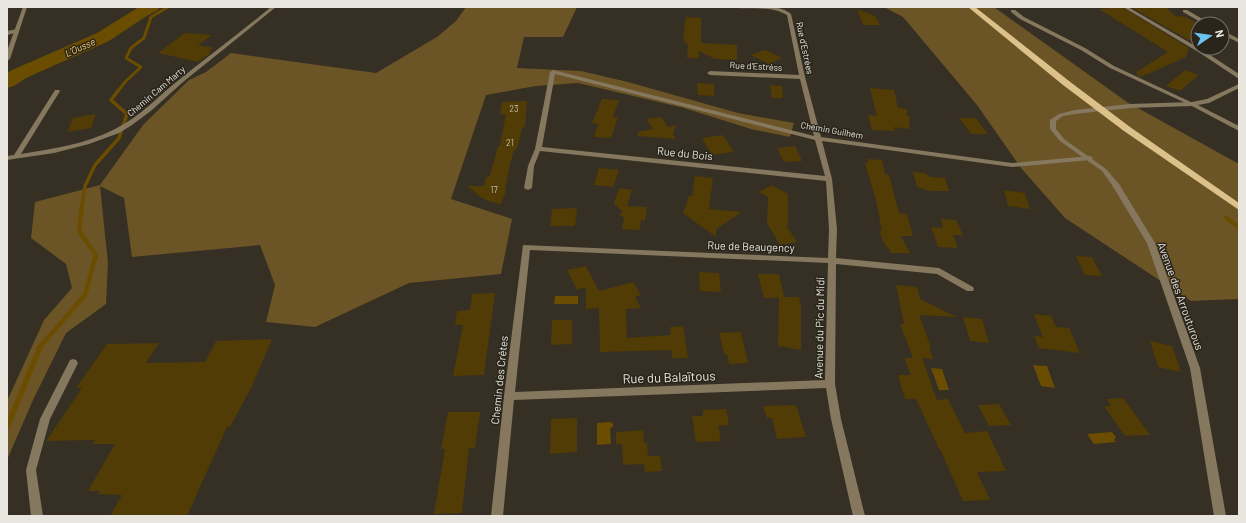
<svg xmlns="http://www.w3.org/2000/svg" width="1246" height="523" viewBox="0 0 1246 523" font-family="Barlow,sans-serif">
  <rect width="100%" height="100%" fill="#352f24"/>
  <g fill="#6b5425">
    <polygon points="466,7 577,7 563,37 524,37 517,68 581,71 628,82 738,113 794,123 790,137 751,129 684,108 578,83 536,86 486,95 451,199 512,219 501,274 409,283 315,327 266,322 275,285 260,245 132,257 124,198 100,186 108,263 106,304 66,333 33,400 7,460 7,401 44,320 72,288 66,264 31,238 35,202 100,185 143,125 189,80 206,72 231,53 376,73 437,37 456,21"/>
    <polygon points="884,7 994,7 1127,102 1239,164 1239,299 1191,301 1065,218 1021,168 977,105 903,17"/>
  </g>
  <g fill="#6a4d00">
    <polygon points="555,296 578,296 578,304 554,304"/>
    <polygon points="1033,365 1047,366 1055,388 1041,386"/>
    <polygon points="931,368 942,369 949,390 939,390"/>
    <polygon points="610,422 613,424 613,426 610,429 611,444 597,445 597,423"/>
    <polygon points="1112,432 1116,437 1114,440 1116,442 1094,444 1087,434"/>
  </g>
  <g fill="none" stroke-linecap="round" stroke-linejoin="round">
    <polyline stroke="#6a4d00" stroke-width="3" points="117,92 126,81 141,67 126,58 131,48 144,38 151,17 168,7"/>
    <polyline stroke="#6a4d00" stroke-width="3.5" points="82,206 85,186 95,165 119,138 127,114 111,100 118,91"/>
    <g stroke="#6a4d00" stroke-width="4.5">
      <polyline points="1226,218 1239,227"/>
      <polyline points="39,348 85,295 96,255 79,231 82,205"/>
    </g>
    <polyline stroke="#6a4d00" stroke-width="5.5" points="7,427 40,347"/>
    <polygon fill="#6a4d00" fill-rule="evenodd" points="139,7 160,7 158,10 145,17 109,41 26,78 14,86 7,88 7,73 12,70 97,33"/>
  </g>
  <g fill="#523c05">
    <polygon points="1122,7 1189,48 1186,57 1141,77 1138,76 1136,72 1168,52 1099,9"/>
    <polygon points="1131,7 1165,7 1176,16 1186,17 1195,22 1190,41"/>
    <polygon points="857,9 875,16 880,25 863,25"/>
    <polygon points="686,17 701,18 701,43 737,45 737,60 715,59 699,51 699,58 687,58 688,45 683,42 688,42 683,40"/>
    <polygon points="185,33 212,35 198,45 214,48 209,51 212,52 198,62 158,53"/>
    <polygon points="765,50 782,58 769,64 751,55"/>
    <polygon points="1185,70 1199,75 1180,91 1166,86"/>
    <polygon points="697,83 714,84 714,96 698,95"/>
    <polygon points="770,85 782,86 783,98 772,98"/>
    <polygon points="870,88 894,90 898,108 907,109 907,116 910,116 909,129 894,127 895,131 872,130 868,115 877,116"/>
    <polygon points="602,99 619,100 613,117 618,117 611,138 594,137 598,124 592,123"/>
    <polygon points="527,101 525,127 522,128 518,145 516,150 514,150 510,164 505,191 506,191 501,204 491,202 482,198 467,186 484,186 486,178 490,176 498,146 500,146 506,114 500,114 502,102"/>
    <polygon points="96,114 91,128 67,132 73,118"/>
    <polygon points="661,117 668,127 676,125 673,134 676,139 638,136 638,132 653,129 646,119"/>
    <polygon points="959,118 976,118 988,134 971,134"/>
    <polygon points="723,135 734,152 712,155 702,138"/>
    <polygon points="795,146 802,161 784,162 777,148"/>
    <polygon points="867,159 882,160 885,174 889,175 899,213 907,214 913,236 901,236 910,253 891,253 888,247 886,247 879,231 882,231 876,200 865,163 868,163"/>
    <polygon points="599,168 619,170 613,187 594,185"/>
    <polygon points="913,172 925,173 930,177 945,178 949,191 930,191 917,187"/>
    <polygon points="695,176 713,178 709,209 742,212 716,229 716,237 683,213 689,196 692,196"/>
    <polygon points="772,185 788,194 788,226 786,225 797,242 780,245 767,223 768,197 759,192"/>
    <polygon points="619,188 632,190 627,206 647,207 645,221 641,220 640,230 622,229 624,218 619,214 623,212 614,204"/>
    <polygon points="1004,190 1025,193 1030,209 1008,206"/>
    <polygon points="577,208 575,226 550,226 552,209"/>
    <polygon points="941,219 956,220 963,235 953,235 958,248 938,247 931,227 943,228"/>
    <polygon points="1076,256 1092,257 1102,276 1085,275"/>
    <polygon points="586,266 599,291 633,282 641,295 635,297 641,308 626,309 627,338 671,335 670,327 683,326 688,358 672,358 671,350 600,352 599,308 586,309 586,287 577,290 567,270"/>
    <polygon points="699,272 719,273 721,292 700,291"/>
    <polygon points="758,274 779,274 784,297 799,297 801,305 801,350 778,346 779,298 764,298"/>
    <polygon points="896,285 917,287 920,299 957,317 919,315 931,347 929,347 933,359 922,358 937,400 948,399 965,433 987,431 1006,471 977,472 990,500 963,501 940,449 939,449 916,399 905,399 898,375 911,375 904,358 913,358 900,324 904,324"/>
    <polygon points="495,293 484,375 453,376 463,325 455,325 457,311 470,310 472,294"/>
    <polygon points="1034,314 1051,316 1056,327 1069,328 1080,353 1039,348 1034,336 1043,337"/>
    <polygon points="963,317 982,319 989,343 970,341"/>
    <polygon points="552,320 572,320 572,344 551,345"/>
    <polygon points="741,332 748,363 729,364 727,354 724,354 719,333"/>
    <polygon points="272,339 252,386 230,427 227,427 187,516 110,516 122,495 98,494 100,491 88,491 115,444 92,444 95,440 46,441 82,388 76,388 107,344 159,343 146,363 205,362 216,341"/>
    <polygon points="1150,341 1172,346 1181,372 1158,367"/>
    <polygon points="1123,398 1150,435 1125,436 1104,406 1111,406 1107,399"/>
    <polygon points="999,404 1011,425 989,426 978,405"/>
    <polygon points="796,405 806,437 777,439 772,418 767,418 763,406"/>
    <polygon points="726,409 729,425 718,426 721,441 696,442 692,416 703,416 703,410"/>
    <polygon points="448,412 480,412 475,448 469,448 462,513 434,514 445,449 441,449"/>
    <polygon points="577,418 577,452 550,454 551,419"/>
    <polygon points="643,430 644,443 647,443 648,456 660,456 662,471 645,472 644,464 623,465 622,444 616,444 616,432"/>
  </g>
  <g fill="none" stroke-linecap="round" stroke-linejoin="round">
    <g fill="#86785f" fill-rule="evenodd">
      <polygon points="1123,7 1128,7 1204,51 1239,74 1239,79 1200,53"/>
      <polygon points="1011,10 1015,10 1024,17 1085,48 1114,66 1195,104 1194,105 1190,105 1110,68 1081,50 1020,19 1011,12"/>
      <polygon points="1183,10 1187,10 1211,24 1204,24 1183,12"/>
      <polygon points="1222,30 1239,39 1239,43 1222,34"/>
      <polygon points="73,359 76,360 78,363 50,419 36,470 43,516 31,516 26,470 40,419 70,360"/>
    </g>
    <g fill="#86785f" fill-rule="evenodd">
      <path d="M 271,7 L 276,7 L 183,82 L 152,110 L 132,125 L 119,133 L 89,144 L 54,153 L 7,160 L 7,156 L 14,155 L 55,90 L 59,90 L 60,91 L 21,154 C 53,149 86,144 115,129 C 140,117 158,96 180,79 C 210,55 241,32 271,7 Z"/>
      <path d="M 734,7 C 750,7 778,3 791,14 L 805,77 L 821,137 L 1012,163 L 1090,156 L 1093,158 L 1090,160 L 1012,167 L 822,141 L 832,179 L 837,229 L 836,258 L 939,268 L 973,287 L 974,289 L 973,291 L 967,291 L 937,274 L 836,264 L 835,384 L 841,419 L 865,516 L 853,516 L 831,419 L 826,388 L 514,400 L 503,516 L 491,516 L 504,396 L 523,245 L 828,258 L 829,229 L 826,181 L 540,151 L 534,166 L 532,188 L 528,190 L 524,188 L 528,166 L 535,149 L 550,72 L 553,70 L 814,136 L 800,79 L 710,75 L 707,73 L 710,71 L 799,75 L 787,15 C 772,6 752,9 736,8 ZM 555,74 L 815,140 L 825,176 L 542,147 ZM 530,250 L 828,263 L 825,380 L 515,392 Z"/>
      <polygon points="17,29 19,30 19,32 7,35 7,31"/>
      <polygon points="1192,102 1239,126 1239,131 1190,105 1190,103"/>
    </g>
    <g fill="#86785f" fill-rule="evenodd">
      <polygon points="23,7 27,7 10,59 7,61 7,51"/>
      <polygon points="1239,84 1239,88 1209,103 1192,106 1130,108 1075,114 1063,116 1056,121 1056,129 1064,139 1106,169 1119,184 1155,243 1200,368 1226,516 1214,516 1190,368 1147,243 1112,185 1102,171 1060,141 1050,129 1050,120 1059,114 1075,110 1130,104 1192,102 1207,99"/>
    </g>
    <polygon fill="#ddc18b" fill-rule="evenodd" points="968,7 975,7 1069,81 1130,127 1239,203 1239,210 1124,131 1063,85"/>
  </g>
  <g text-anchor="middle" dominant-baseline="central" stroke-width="3" stroke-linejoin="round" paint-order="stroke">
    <g font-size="9" fill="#e9e6df" stroke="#2a251a">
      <text transform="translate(805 48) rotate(78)">Rue d’Estrées</text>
      <text transform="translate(756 66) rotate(3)">Rue d'Estréss</text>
      <text transform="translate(156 91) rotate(-40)">Chemin Cam Marty</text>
      <text transform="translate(832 130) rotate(10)">Chemin Guilhem</text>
    </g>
    <g font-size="9" fill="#c3bca8">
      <text x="514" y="108">23</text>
      <text x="510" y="142">21</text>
      <text x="494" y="189">17</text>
    </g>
    <g font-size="10" font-style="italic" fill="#fed075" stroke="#2a251a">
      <text transform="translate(80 47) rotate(-24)">L'Ousse</text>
    </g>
    <g font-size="11" fill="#e9e6df" stroke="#2a251a">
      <text transform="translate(685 153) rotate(6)">Rue du Bois</text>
      <text transform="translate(751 246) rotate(2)">Rue de Beaugency</text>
      <text transform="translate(1181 296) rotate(70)">Avenue des Arrouturous</text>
      <text transform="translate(819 328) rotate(-89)">Avenue du Pic du Midi</text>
      <text transform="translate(499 380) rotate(-84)">Chemin des Crêtes</text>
    </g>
    <g font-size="13" fill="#e9e6df" stroke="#2a251a">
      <text transform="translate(669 377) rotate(-2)">Rue du Balaïtous</text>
    </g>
  </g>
  <rect width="1246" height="523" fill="none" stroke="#e9e6df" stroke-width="16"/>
  <g transform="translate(1210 36) rotate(77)"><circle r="19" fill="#2a251a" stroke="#767269"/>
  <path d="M0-3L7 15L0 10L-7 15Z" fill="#6ac3f1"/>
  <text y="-6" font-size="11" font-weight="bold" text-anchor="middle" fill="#e9e6df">N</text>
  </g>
</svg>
